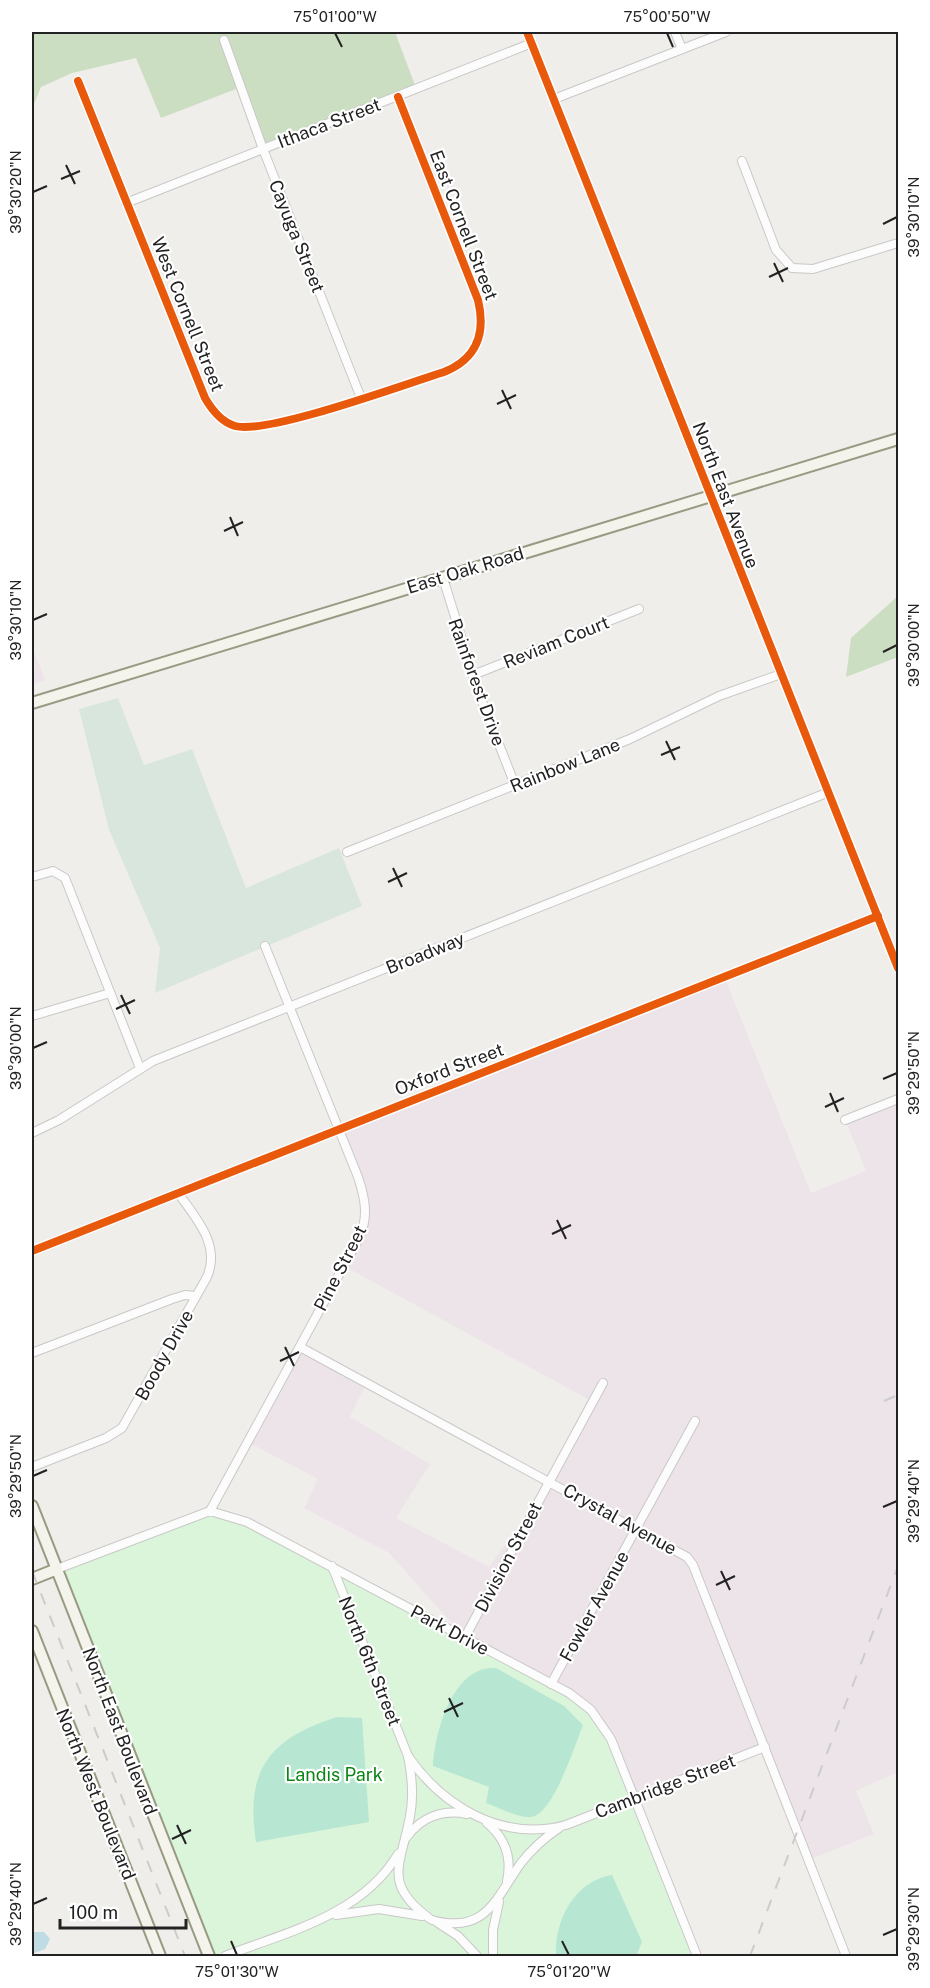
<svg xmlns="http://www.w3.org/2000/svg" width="930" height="1988" viewBox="0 0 930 1988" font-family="'Public Sans',sans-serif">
  <rect width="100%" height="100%" fill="#f0eeeb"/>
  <g fill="#ede4e9">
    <polygon points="32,646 45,680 32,684"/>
    <polygon points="724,976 811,1193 866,1171 846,1122 898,1100 898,1772 856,1791 874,1834 809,1860 764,1747 630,1799 465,1638 389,1553 304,1508 318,1479 248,1442 300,1349 366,1384 350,1417 430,1464 396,1518 489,1567 531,1509 588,1399 342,1265 367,1213 337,1130"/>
  </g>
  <g fill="#cbdec1">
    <polygon points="32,32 395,32 416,88 265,149 236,89 161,118 136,58 72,73 41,87 32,109"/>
    <polygon points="898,596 898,657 846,677 851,638"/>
  </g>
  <polygon fill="#d9e6de" points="118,698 144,765 192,749 246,888 339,848 362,906 155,993 160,948 109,830 79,709"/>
  <polygon fill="#daf5da" points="210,1511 247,1522 584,1703 607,1730 697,1956 209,1956 57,1569"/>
  <g fill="#b7e6d2">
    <path d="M 496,1668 L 564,1706 L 583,1725 C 575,1745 553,1815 531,1817 C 517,1818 498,1807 486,1803 L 489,1787 L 433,1766 C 435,1731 453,1665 496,1668 Z"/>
    <path d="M 337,1717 L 362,1718 L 369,1822 L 256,1842 C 245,1769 269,1739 337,1717 Z"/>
    <path d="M 612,1875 L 642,1942 L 636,1956 L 556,1956 C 554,1921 574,1881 612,1875 Z"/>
  </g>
  <polygon fill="#bfdbe3" points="32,1932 44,1932 50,1939 45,1949 32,1954"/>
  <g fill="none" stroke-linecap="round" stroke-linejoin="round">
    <defs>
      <g id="street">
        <polyline points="527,32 898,968"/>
        <polyline points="675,32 682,49"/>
        <polyline points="224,40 263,149 361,398"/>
        <path d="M 78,81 L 205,398 C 212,410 221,422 235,426 C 267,435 405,384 444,372 C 477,359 486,333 478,300 L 398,97"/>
        <polyline points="554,99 726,32"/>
        <polyline points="742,161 776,250 792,268 813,269 898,243"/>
        <polyline points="126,203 532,43"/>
        <polyline points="443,578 478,691 515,785"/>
        <polyline points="473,675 639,609"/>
        <polyline points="347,852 630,739 719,696 781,674"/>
        <polyline points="32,877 53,871 65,878 140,1068"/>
        <polyline points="32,1016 110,993"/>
        <polyline points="845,1120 898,1099"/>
        <polyline points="32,1133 59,1120 153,1061 829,792"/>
        <polyline points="32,1251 878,916"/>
        <polyline points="300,1347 687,1557 693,1565 846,1956"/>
        <polyline points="32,1353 172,1299 185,1295 196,1296"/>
        <path d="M 32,1467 L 106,1438 L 122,1428 L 207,1277 C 221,1245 196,1218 178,1193"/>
        <path d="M 210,1511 L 359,1238 C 369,1217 365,1198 358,1177 L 265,946"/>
        <path d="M 332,1566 L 408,1756 C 412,1776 414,1796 410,1816 C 402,1863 381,1883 429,1918"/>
        <polyline points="57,1569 210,1511 247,1522 569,1693 591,1710 611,1739 697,1956"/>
        <polyline points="465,1637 603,1383"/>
        <polyline points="551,1684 695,1421"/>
        <path d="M 408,1756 C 443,1807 503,1842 566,1825 L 765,1747"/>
        <path d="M 487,1823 C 505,1838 512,1858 507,1881"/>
        <path d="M 407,1837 C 421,1817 443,1809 467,1814"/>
        <polyline points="336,1915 379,1909 422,1916"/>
        <path d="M 432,1920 C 486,1935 496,1898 521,1863 C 532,1849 544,1838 559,1828"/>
        <polyline points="438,1923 458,1936 477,1956"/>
        <path d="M 225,1956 C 287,1932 362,1915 398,1854"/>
        <polyline points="493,1956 493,1930 499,1902"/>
      </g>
      <g id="secondary">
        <polyline points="32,703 898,439"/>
        <polyline points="32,1506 209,1956"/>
        <polyline points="32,1579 57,1569"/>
        <polyline points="32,1631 160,1956"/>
      </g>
    </defs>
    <use href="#street" stroke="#c9c8c7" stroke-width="10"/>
    <use href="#secondary" stroke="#999a82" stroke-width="14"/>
    <use href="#street" stroke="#fdfcfc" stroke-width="8"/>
    <use href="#secondary" stroke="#f4f4ed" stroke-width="10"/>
    <g stroke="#ccc" stroke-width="2" stroke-dasharray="12 12" stroke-linecap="butt">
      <polyline points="884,1401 898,1395"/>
      <polyline points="32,1571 185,1956"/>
      <polyline points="750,1956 898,1566"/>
    </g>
    <defs>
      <g id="cycleway">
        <polyline points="527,32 898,968"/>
        <path d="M 78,81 L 205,398 C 212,410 221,422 235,426 C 267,435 405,384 444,372 C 477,359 486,333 478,300 L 398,97"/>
        <polyline points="32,1251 878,916"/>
      </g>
    </defs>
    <use href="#cycleway" stroke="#fff" stroke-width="11"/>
    <use href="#cycleway" stroke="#e8590c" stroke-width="8"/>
  </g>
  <path fill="none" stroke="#222" stroke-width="2" d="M 335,33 L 342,47M 667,33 L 673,47M 66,165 L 75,184M 61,179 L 80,171M 33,192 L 47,186M 883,224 L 897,217M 774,263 L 783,282M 769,277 L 788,268M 502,390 L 511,409M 497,404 L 516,395M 230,517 L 238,536M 224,531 L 243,522M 33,620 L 47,614M 883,652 L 897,645M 666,741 L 675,760M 661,755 L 680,747M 393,868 L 402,887M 388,882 L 407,873M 121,995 L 130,1014M 116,1009 L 135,1000M 33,1048 L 47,1042M 883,1079 L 897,1073M 830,1093 L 838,1112M 825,1107 L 844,1098M 557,1220 L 566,1239M 552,1234 L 571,1225M 285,1347 L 294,1366M 280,1361 L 299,1352M 33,1476 L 47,1470M 883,1507 L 897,1501M 721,1571 L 730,1590M 716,1585 L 735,1576M 449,1698 L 458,1717M 444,1712 L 463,1703M 177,1825 L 186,1844M 172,1839 L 191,1830M 33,1904 L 47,1898M 883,1935 L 897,1929M 231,1941 L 237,1955M 562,1941 L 569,1955"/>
  <g text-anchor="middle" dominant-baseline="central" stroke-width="4.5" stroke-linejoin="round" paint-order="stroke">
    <g font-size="18" fill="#222" stroke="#fff">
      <text transform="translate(329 123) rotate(-21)">Ithaca Street</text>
      <text transform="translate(464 225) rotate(69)">East Cornell Street</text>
      <text transform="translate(297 236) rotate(68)">Cayuga Street</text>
      <text transform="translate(188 314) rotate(68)">West Cornell Street</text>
      <text transform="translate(726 495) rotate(69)">North East Avenue</text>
      <text transform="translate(465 570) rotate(-17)">East Oak Road</text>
      <text transform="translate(556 642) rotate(-22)">Reviam Court</text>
      <text transform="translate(477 682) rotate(70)">Rainforest Drive</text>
      <text transform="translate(565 765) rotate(-22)">Rainbow Lane</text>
      <text transform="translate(425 953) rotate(-22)">Broadway</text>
      <text transform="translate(449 1069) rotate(-21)">Oxford Street</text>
      <text transform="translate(340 1268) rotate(-63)">Pine Street</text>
      <text transform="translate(164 1355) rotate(-61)">Boody Drive</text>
      <text transform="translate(620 1519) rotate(29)">Crystal Avenue</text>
      <text transform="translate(508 1557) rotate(-62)">Division Street</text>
      <text transform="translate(594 1606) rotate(-61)">Fowler Avenue</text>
      <text transform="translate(450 1630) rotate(28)">Park Drive</text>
      <text transform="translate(370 1661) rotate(68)">North 6th Street</text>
      <text transform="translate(120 1731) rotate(69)">North East Boulevard</text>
      <text transform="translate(665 1786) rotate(-21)">Cambridge Street</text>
      <text transform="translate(96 1794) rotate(68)">North West Boulevard</text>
    </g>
    <g font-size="18" fill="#0c8416" stroke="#fff">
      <text x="334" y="1774">Landis Park</text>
    </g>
  </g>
  <rect width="930" height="1988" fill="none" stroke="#ffffff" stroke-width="66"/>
  <path d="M60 1919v9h126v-9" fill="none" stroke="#222222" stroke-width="3"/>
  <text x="69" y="1919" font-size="18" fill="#222222" stroke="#ffffff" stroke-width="4.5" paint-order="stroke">100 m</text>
  <rect x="33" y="33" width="864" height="1922" fill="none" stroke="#222" stroke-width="2"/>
  <g font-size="15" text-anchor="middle" fill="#222">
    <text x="335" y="22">75°01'00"W</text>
    <text x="667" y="22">75°00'50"W</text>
    <text transform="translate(16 192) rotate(-90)" y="5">39°30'20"N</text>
    <text transform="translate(914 217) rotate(-90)" y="5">39°30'10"N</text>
    <text transform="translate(16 620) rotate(-90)" y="5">39°30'10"N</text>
    <text transform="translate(914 645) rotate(-90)" y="5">39°30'00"N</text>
    <text transform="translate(16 1048) rotate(-90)" y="5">39°30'00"N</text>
    <text transform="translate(914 1073) rotate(-90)" y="5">39°29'50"N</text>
    <text transform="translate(16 1476) rotate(-90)" y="5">39°29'50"N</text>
    <text transform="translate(914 1501) rotate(-90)" y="5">39°29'40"N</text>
    <text transform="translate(16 1904) rotate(-90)" y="5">39°29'40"N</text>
    <text transform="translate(914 1929) rotate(-90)" y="5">39°29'30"N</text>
    <text x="237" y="1977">75°01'30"W</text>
    <text x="569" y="1977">75°01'20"W</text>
  </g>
</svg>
